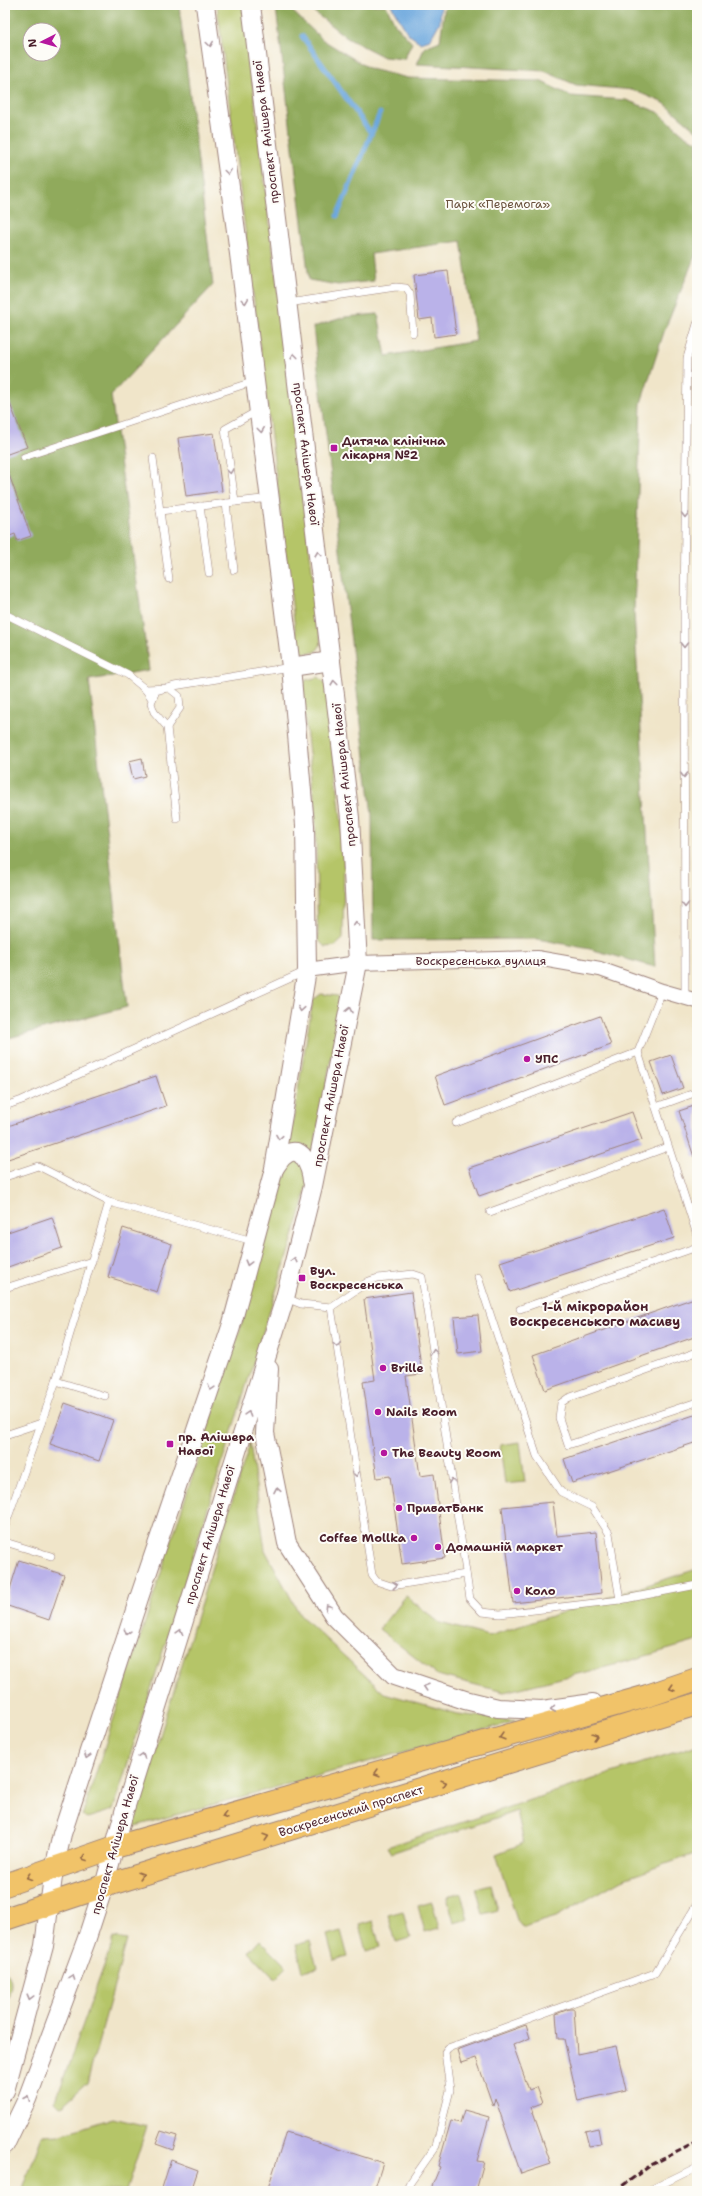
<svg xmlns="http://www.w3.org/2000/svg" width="702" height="2196" viewBox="0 0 702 2196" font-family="'Shantell Sans',sans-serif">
  <rect width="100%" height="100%" fill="#fdfcf7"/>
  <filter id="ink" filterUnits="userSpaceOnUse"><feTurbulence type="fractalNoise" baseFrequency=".025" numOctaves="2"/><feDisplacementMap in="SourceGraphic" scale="8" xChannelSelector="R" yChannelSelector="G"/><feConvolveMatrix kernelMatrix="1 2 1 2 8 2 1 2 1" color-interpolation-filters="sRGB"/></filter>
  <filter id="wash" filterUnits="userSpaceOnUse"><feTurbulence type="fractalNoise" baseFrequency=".012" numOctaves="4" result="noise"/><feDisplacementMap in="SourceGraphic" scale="16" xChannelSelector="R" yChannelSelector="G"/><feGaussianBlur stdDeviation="0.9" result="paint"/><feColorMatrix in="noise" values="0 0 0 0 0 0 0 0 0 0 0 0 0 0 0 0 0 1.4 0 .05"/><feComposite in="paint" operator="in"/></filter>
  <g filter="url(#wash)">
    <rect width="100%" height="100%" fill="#f0e5c9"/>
    <g fill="#b5c568" stroke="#80724a">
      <polygon points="217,5 243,5 321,644 316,652 303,653 297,644"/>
      <polygon points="319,677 327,685 344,847 343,939 335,946 325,947 318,940 315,804 301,686 306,680"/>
      <polygon points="321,994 338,996 341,1007 303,1205 113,1810 87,1818 82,1816 239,1333 285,1170 313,1000"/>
      <polygon points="520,1442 525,1482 505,1484 500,1445"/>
      <polygon points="250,1443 265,1550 300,1615 384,1693 458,1714 516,1721 132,1827"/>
      <polygon points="697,1569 697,1641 618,1664 504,1692 437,1675 379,1629 406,1596 440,1623 489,1636"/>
      <polygon points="697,1745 697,1853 621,1880 556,1917 523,1927 517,1920 496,1854 524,1843 517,1811 391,1853 387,1847"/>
      <polygon points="491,1884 498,1910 483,1914 476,1888"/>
      <polygon points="461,1893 468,1919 454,1923 447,1897"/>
      <polygon points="432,1902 439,1928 425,1932 418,1906"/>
      <polygon points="403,1911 410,1938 396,1942 388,1915"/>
      <polygon points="373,1921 380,1947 366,1951 359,1925"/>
      <polygon points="341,1931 348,1957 334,1961 327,1935"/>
      <polygon points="114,1938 127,1940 87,2083 65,2103 64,2106 60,2107 55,2102"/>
      <polygon points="260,1940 287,1967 275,1979 249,1952"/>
      <polygon points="310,1941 317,1968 303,1971 296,1945"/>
      <path d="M 5,1971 C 16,1981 9,1994 5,2007 Z"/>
      <polygon points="113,2118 147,2126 126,2191 22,2191 42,2136 59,2135"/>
    </g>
    <g fill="#90aa5c" stroke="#6d6444" fill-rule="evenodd">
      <path d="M 5,5 L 179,5 L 213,285 L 111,395 L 149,670 L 89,680 L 127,1007 L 5,1039 ZM 30,30 L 54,30 L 54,54 L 30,54 Z"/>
      <polygon points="308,5 386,5 395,24 412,43 404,59 384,57 347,38 309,8"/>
      <polygon points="445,5 697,5 697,131 664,103 633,90 576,85 544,71 417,64 425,47 440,41"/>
      <polygon points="276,8 289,8 323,40 370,69 408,78 540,81 571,96 626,100 658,112 687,137 697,141 697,251 664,332 641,403 634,613 655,967 590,949 538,939 373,940 372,815 313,327 345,317 378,314 386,356 476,341 461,241 371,254 374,281 338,285 309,280"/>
    </g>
    <polygon fill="#6da8de" stroke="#5c6484" points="391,5 441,5 440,22 430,40 421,43 408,34"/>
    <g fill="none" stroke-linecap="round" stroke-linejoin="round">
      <g stroke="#6da8de" stroke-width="5">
        <polyline points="302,36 371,133"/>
        <polyline points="337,216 380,113"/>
      </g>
    </g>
    <g id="blocks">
      <g fill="#bab2e9">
        <polygon points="448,271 456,334 434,337 432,318 419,320 414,275"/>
        <polygon points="5,391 27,447 5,455"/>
        <polygon points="214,433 222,491 186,496 178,438"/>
        <polygon points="5,469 7,469 31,536 17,541 15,534 5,538"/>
        <polygon points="142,758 145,776 133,779 129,761"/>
        <polygon points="600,1016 611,1045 445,1105 435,1076"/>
        <polygon points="671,1055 683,1088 663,1095 651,1062"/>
        <polygon points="156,1076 166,1106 5,1160 5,1127"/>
        <polygon points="697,1105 697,1157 694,1157 679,1111"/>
        <polygon points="632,1112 642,1140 479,1196 469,1168"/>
        <polygon points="664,1208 674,1238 510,1292 500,1262"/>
        <polygon points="52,1217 62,1248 5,1268 5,1233"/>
        <polygon points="123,1228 172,1244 157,1292 108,1277"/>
        <polygon points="411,1292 422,1374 406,1376 420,1476 434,1474 445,1558 402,1564 390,1476 377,1478 363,1382 375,1380 364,1299"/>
        <polygon points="697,1297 697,1336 545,1390 533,1355"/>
        <polygon points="478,1315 482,1351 458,1354 454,1317"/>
        <polygon points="65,1403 113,1420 99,1461 50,1444"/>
        <polygon points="697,1414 697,1442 572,1483 564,1459"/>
        <polygon points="553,1502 557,1536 596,1532 602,1593 513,1603 502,1507"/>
        <polygon points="19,1560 64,1575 49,1620 5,1605"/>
        <polygon points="569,2009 574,2009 577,2054 616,2046 626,2090 578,2101 564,2039 558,2039 556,2014"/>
        <polygon points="526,2025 530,2038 513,2045 529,2090 536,2087 542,2103 531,2107 551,2164 521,2174 495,2098 493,2106 476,2058 461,2063 457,2050"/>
        <polygon points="464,2110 489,2117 477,2161 484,2162 476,2191 430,2191 440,2167 438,2166 451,2121 460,2123"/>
        <polygon points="598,2128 601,2144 589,2146 585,2131"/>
        <polygon points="161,2131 177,2136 173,2150 156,2144"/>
        <polygon points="286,2132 383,2163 374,2191 267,2191"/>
        <polygon points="171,2160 198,2170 191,2191 161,2191"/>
      </g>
    </g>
  </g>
  <g filter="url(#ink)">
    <use href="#blocks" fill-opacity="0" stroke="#9d827a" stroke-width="1"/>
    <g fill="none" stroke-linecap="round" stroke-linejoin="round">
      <defs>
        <g id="service">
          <polyline points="288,303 396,287 406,288 410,294 413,333"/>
          <polyline points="24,457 255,381"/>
          <polyline points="153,458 169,579"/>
          <polyline points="235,502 225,429 259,410"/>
          <polyline points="226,503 234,570"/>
          <polyline points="200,506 209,573"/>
          <polyline points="160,511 270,498"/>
          <polyline points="5,614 128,675 145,689 152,699"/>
          <polyline points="142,687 145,689 169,688 179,696 180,708 167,727"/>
          <polyline points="177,819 167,727 154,712 151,703 156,691 174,686 291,667"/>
          <polyline points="662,991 638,1052 697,1235"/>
          <polyline points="685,997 684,611 687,358 697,324"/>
          <polyline points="5,1106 22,1100 304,972"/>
          <polyline points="656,1107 697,1092"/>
          <polyline points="456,1123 638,1052"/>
          <polyline points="5,1177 38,1166 109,1202 253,1241"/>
          <polyline points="490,1212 668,1147"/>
          <polyline points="478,1277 537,1456 561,1492 592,1507 609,1533 620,1600"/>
          <polyline points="5,1288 92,1261"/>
          <polyline points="286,1298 301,1304 331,1307 369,1281 378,1278 413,1274 422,1277 470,1599 482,1612 500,1614 620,1600 697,1585"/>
          <polyline points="331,1307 372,1575 376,1581 391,1586 466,1574"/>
          <polyline points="520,1309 697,1247"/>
          <polyline points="697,1352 568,1398 561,1403 559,1418 568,1445 697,1402"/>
          <polyline points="56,1381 105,1396"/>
          <polyline points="5,1435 41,1423"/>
          <polyline points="5,1526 56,1381 109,1202"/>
          <polyline points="5,1542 51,1556"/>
          <polyline points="406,2191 410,2183 436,2146 450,2090 445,2052 448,2048 655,1973 697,1904"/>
          <polyline points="648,2191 697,2167"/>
        </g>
        <polyline id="minor" points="307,970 358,963 537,958 600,969 662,991 697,1001"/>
        <g id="tertiary">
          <polyline points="291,667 331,661"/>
          <path d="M 274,1169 C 277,1165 280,1159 284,1156 C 302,1141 311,1169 312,1181"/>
          <polyline points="269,1369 265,1433 287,1543 334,1616 394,1676 465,1700 498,1708 542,1710 593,1703"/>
          <polyline points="5,2091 44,1946 54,1869 62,1834 140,1595 231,1327 274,1169 307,970 305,825 291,667 237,238 205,5"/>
          <polyline points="5,2145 27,2099 86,1941 104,1886 124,1812 285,1298 313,1186 358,963 350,818 251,5"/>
        </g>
        <g id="primary">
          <polyline points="5,1885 115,1847 647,1696 697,1679"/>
          <polyline points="5,1919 104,1886 697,1704"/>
        </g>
      </defs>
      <use href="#service" stroke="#9d827a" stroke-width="8"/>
      <use href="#minor" stroke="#9d827a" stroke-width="16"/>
      <use href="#tertiary" stroke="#9d827a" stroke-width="20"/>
      <use href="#primary" stroke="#9d827a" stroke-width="24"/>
      <use href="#service" stroke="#fff" stroke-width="7"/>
      <use href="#minor" stroke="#fff" stroke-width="14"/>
      <use href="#tertiary" stroke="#fff" stroke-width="18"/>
      <use href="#primary" stroke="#f1c369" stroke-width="22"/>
      <polyline stroke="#4a1f2b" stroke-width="3" stroke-dasharray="6 3" stroke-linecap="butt" points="615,2191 651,2165 697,2142"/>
    </g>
    <defs><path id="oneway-chevron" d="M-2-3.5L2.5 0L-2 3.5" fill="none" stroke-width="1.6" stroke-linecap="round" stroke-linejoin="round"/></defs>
    <g stroke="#ae9aa0">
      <use href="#oneway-chevron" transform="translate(210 44) rotate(82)"/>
      <use href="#oneway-chevron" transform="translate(228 172) rotate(82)"/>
      <use href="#oneway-chevron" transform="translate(245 301) rotate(83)"/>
      <use href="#oneway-chevron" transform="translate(294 356) rotate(-97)"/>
      <use href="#oneway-chevron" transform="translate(261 430) rotate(83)"/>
      <use href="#oneway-chevron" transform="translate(230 471) rotate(82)"/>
      <use href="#oneway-chevron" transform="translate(685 515) rotate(91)"/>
      <use href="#oneway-chevron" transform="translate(318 554) rotate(-97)"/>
      <use href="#oneway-chevron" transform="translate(684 645) rotate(90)"/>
      <use href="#oneway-chevron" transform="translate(334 683) rotate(-97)"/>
      <use href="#oneway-chevron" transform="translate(684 775) rotate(90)"/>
      <use href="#oneway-chevron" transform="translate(685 905) rotate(90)"/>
      <use href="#oneway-chevron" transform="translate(356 924) rotate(-93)"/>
      <use href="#oneway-chevron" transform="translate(301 1009) rotate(99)"/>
      <use href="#oneway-chevron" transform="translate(349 1010) rotate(-78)"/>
      <use href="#oneway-chevron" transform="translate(279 1137) rotate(99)"/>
      <use href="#oneway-chevron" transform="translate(294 1260) rotate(-76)"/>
      <use href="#oneway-chevron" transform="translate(248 1263) rotate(105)"/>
      <use href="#oneway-chevron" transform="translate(337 1345) rotate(82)"/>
      <use href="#oneway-chevron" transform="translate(434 1352) rotate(-98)"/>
      <use href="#oneway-chevron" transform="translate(211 1388) rotate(108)"/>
      <use href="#oneway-chevron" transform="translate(248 1414) rotate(-72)"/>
      <use href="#oneway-chevron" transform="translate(356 1474) rotate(82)"/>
      <use href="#oneway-chevron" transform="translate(452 1481) rotate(-98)"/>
      <use href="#oneway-chevron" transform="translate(277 1490) rotate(-101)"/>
      <use href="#oneway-chevron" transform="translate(395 1585) rotate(-5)"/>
      <use href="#oneway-chevron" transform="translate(328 1607) rotate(-123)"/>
      <use href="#oneway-chevron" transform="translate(127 1632) rotate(108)"/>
      <use href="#oneway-chevron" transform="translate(180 1632) rotate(-73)"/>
      <use href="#oneway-chevron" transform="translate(426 1687) rotate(-162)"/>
      <use href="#oneway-chevron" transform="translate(553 1709) rotate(172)"/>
      <use href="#oneway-chevron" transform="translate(87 1756) rotate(108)"/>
      <use href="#oneway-chevron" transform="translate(142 1756) rotate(-73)"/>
      <use href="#oneway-chevron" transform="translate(72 1977) rotate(-70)"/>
      <use href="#oneway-chevron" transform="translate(30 1997) rotate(105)"/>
      <use href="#oneway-chevron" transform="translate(27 2098) rotate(-67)"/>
    </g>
    <g stroke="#956947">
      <use href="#oneway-chevron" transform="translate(672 1688) rotate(162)"/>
      <use href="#oneway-chevron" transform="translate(595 1736) rotate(-17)"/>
      <use href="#oneway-chevron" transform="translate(502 1737) rotate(164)"/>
      <use href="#oneway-chevron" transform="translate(377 1773) rotate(164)"/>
      <use href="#oneway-chevron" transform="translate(444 1783) rotate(-17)"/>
      <use href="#oneway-chevron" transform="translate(225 1816) rotate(164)"/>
      <use href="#oneway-chevron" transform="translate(266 1837) rotate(-17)"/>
      <use href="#oneway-chevron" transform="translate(84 1858) rotate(160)"/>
      <use href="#oneway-chevron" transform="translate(141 1875) rotate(-17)"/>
      <use href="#oneway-chevron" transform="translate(29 1877) rotate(162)"/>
    </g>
  </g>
  <g fill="#b5179e" stroke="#fdfcf7" stroke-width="1.5">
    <rect x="330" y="444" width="8" height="8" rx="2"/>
    <circle cx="527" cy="1059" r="4"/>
    <rect x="298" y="1274" width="8" height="8" rx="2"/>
    <circle cx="383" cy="1368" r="4"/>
    <circle cx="378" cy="1412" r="4"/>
    <rect x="166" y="1440" width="8" height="8" rx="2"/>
    <circle cx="384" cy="1453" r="4"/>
    <circle cx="399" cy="1508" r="4"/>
    <circle cx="414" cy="1538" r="4"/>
    <circle cx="438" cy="1547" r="4"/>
    <circle cx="517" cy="1591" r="4"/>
  </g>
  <g text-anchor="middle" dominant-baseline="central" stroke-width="4" stroke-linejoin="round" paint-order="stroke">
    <g font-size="12" fill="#4a1f2b" stroke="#fdfcf7">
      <text transform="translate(266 132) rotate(-97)">проспект Алішера Навої</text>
      <text transform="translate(306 454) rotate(83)">проспект Алішера Навої</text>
      <text transform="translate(344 775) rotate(-96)">проспект Алішера Навої</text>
      <text x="481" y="961">Воскресенська вулиця</text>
      <text transform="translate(331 1096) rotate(-79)">проспект Алішера Навої</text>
      <text transform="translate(210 1535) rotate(-73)">проспект Алішера Навої</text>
      <text transform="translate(351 1811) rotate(-17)">Воскресенський проспект</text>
      <text transform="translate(115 1845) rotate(-74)">проспект Алішера Навої</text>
    </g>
    <g font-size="12" fill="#6a513d" stroke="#fdfcf7">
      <text x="498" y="204">Парк «Перемога»</text>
    </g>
    <g font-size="12" font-weight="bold" fill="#4a1f2b" stroke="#fdfcf7" text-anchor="start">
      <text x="342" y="441">Дитяча клінічна<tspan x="342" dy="14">лікарня №2</tspan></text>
      <text x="535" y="1059">УПС</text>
      <text x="310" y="1271">Вул.<tspan x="310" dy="14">Воскресенська</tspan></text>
      <text x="391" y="1368">Brille</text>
      <text x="386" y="1412">Nails Room</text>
      <text x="178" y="1437">пр. Алішера<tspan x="178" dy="14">Навої</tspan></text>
      <text x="392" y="1453">The Beauty Room</text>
      <text x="407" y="1508">ПриватБанк</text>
      <text x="406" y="1538" text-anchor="end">Coffee Mollka</text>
      <text x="446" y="1547">Домашній маркет</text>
      <text x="525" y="1591">Коло</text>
    </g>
    <g font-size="13" font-weight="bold" fill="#4a1f2b" stroke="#fdfcf7">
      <text x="595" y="1306">1-й мікрорайон<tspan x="595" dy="15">Воскресенського масиву</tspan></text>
    </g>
  </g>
  <rect width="702" height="2196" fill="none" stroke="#fdfcf7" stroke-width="20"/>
  <g transform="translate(42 42) rotate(264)"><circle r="19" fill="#fdfcf7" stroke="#b5a4a5"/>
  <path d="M0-3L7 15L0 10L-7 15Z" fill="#b5179e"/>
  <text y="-6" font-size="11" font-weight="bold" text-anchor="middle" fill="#4a1f2b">N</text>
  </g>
</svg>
